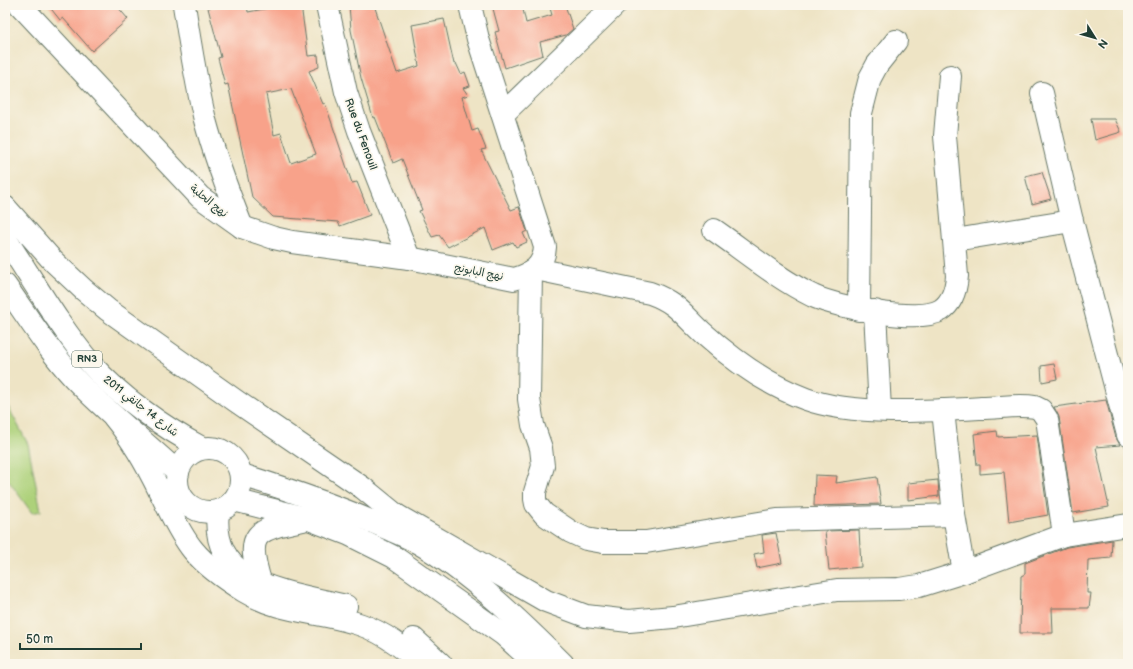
<svg xmlns="http://www.w3.org/2000/svg" width="1133" height="669" viewBox="0 0 1133 669" font-family="'Balsamiq Sans','Playpen Sans Arabic',sans-serif">
  <rect width="100%" height="100%" fill="#fbf7ec"/>
  <filter id="ink" filterUnits="userSpaceOnUse"><feTurbulence type="fractalNoise" baseFrequency=".025" numOctaves="2"/><feDisplacementMap in="SourceGraphic" scale="8" xChannelSelector="R" yChannelSelector="G"/><feConvolveMatrix kernelMatrix="1 2 1 2 8 2 1 2 1" color-interpolation-filters="sRGB"/></filter>
  <filter id="wash" filterUnits="userSpaceOnUse"><feTurbulence type="fractalNoise" baseFrequency=".012" numOctaves="4" result="noise"/><feDisplacementMap in="SourceGraphic" scale="16" xChannelSelector="R" yChannelSelector="G"/><feGaussianBlur stdDeviation="0.9" result="paint"/><feColorMatrix in="noise" values="0 0 0 0 0 0 0 0 0 0 0 0 0 0 0 0 0 1.4 0 .05"/><feComposite in="paint" operator="in"/></filter>
  <g filter="url(#wash)">
    <rect width="100%" height="100%" fill="#eee4c5"/>
    <polygon fill="#add17a" stroke="#668757" points="5,401 28,444 41,511 32,513 8,480 5,479"/>
    <g id="blocks">
      <g fill="#f8a28a" fill-rule="evenodd">
        <polygon points="48,5 116,5 128,19 92,51 63,18 60,20"/>
        <path d="M 228,5 L 247,5 L 248,12 L 286,5 L 301,5 L 308,56 L 318,55 L 319,67 L 309,71 L 323,104 L 325,103 L 352,183 L 357,182 L 370,215 L 340,226 L 338,222 L 273,217 L 252,197 L 228,84 L 225,85 L 218,58 L 221,57 L 208,8 ZM 291,89 L 316,154 L 291,163 L 281,133 L 274,135 L 266,94 Z"/>
        <polygon points="349,5 374,5 397,73 419,66 412,25 444,19 454,64 456,63 461,74 465,72 470,86 463,88 468,95 462,97 472,131 478,129 486,149 481,150 511,210 519,207 527,231 523,233 527,242 516,247 513,242 493,250 485,228 448,247 439,235 432,237 419,211 422,210 402,159 393,163 375,117 373,118 361,78 351,30"/>
        <polygon points="492,5 522,5 526,23 552,15 549,5 565,5 573,29 566,35 540,42 543,55 505,68 495,32 499,31"/>
        <polygon points="1091,119 1115,119 1121,132 1095,140"/>
        <polygon points="1042,172 1051,199 1032,204 1025,176"/>
        <polygon points="1054,364 1057,379 1042,382 1041,366"/>
        <polygon points="1106,400 1116,438 1120,445 1096,447 1109,507 1073,513 1059,417 1054,407"/>
        <polygon points="997,431 998,437 1037,435 1048,515 1009,522 1004,472 980,474 980,465 977,465 974,434"/>
        <polygon points="815,475 837,476 836,483 877,477 881,504 814,506"/>
        <polygon points="938,480 939,496 908,500 908,483"/>
        <polygon points="859,530 861,567 829,570 825,531"/>
        <polygon points="776,533 782,563 757,568 754,554 764,552 762,535"/>
        <polygon points="1112,540 1111,558 1088,560 1087,593 1091,593 1089,608 1052,608 1053,633 1020,633 1021,576 1025,574 1025,563 1067,547"/>
      </g>
    </g>
  </g>
  <g filter="url(#ink)">
    <use href="#blocks" fill-opacity="0" stroke="#677767" stroke-width="1"/>
    <g fill="none" stroke-linecap="round" stroke-linejoin="round">
      <defs>
        <g id="minor">
          <path d="M 20,5 L 200,197 L 242,227 L 274,238 L 292,242 L 409,258 L 514,279 C 532,274 544,266 545,247 L 478,39 L 470,5"/>
          <path d="M 184,5 C 190,44 196,82 205,120 C 215,157 228,192 242,227"/>
          <polyline points="327,5 346,92 359,131 409,258"/>
          <polyline points="1042,93 1072,221 1128,435"/>
          <polyline points="503,114 615,5"/>
          <path d="M 714,230 C 746,252 778,279 813,296 C 837,307 918,324 941,310 C 953,302 956,289 957,276 L 945,136 L 950,76"/>
          <polyline points="955,240 1072,221"/>
          <path d="M 536,269 L 650,293 C 678,303 683,315 704,334 C 733,360 770,386 806,399 C 852,416 931,411 981,408 C 999,408 1018,404 1035,407 L 1041,410 L 1047,419 L 1064,535"/>
          <polyline points="531,272 529,399 533,425 541,448 543,466 535,492 535,499 536,504 544,514 571,532 586,539 603,542 646,542 777,520 954,515"/>
          <polyline points="859,310 861,113 870,78 877,65 896,41"/>
          <polyline points="875,311 880,410"/>
          <polyline points="943,410 954,515 964,572"/>
          <polyline points="396,515 546,601 586,616 629,621 673,617 837,590 899,589 919,586 964,572 1064,535 1128,525"/>
        </g>
        <g id="highway">
          <polyline points="5,207 53,261 84,290 108,310 236,401 363,488 396,515 407,527 416,541"/>
          <path d="M 5,238 C 33,280 58,325 91,364 C 119,396 164,428 202,448"/>
          <path d="M 5,285 C 27,316 48,350 74,378 C 106,412 144,441 178,473"/>
          <path d="M 114,417 C 133,440 147,465 160,492 C 170,511 179,533 193,550 C 207,567 226,580 244,591 C 278,612 316,611 352,622 C 379,629 401,645 421,664"/>
          <circle cx="209" cy="480" r="32"/>
          <path d="M 242,475 C 290,490 338,506 384,527 C 395,532 406,536 417,542 C 469,572 521,622 563,664"/>
          <polyline points="234,500 309,519 348,534 394,557 504,635 536,664"/>
          <path d="M 218,511 C 209,588 292,592 346,606"/>
          <path d="M 261,584 C 245,533 254,530 303,520"/>
          <polyline points="414,639 441,664"/>
        </g>
      </defs>
      <use href="#minor" stroke="#677767" stroke-width="24"/>
      <use href="#highway" stroke="#677767" stroke-width="24"/>
      <use href="#minor" stroke="#fff" stroke-width="22"/>
      <use href="#highway" stroke="#fff" stroke-width="22"/>
    </g>
  </g>
  <g text-anchor="middle" dominant-baseline="central" stroke-width="3.5" stroke-linejoin="round" paint-order="stroke">
    <rect fill="#fbf7ec" stroke="#61756b" stroke-width="1" x="72" y="351" width="30" height="16" rx="3"/>
    <g font-size="10" font-weight="bold" fill="#1f3d34">
      <text x="87" y="359">RN3</text>
    </g>
    <g font-size="11" fill="#1f3d34" stroke="#fbf7ec">
      <text transform="translate(361 134) rotate(70)">Rue du Fenouil</text>
      <text transform="translate(209 201) rotate(39)">نهج الحلبة</text>
      <text transform="translate(479 272) rotate(11)">نهج البابونج</text>
      <text transform="translate(141 406) rotate(38)">شارع 14 جانفي 2011</text>
    </g>
  </g>
  <rect width="1133" height="669" fill="none" stroke="#fbf7ec" stroke-width="20"/>
  <g transform="translate(1095 38) rotate(127)" stroke="#fbf7ec" stroke-width="3" paint-order="stroke">
  <path d="M0-3L7 15L0 10L-7 15Z" fill="#1f3d34"/>
  <text y="-6" font-size="11" font-weight="bold" text-anchor="middle" fill="#1f3d34">N</text>
  </g>
  <path d="M20 643v6h121v-6" fill="none" stroke="#1f3d34" stroke-width="2"/>
  <text x="26" y="643" font-size="12" fill="#1f3d34" stroke="#fbf7ec" stroke-width="3" paint-order="stroke">50 m</text>
</svg>
